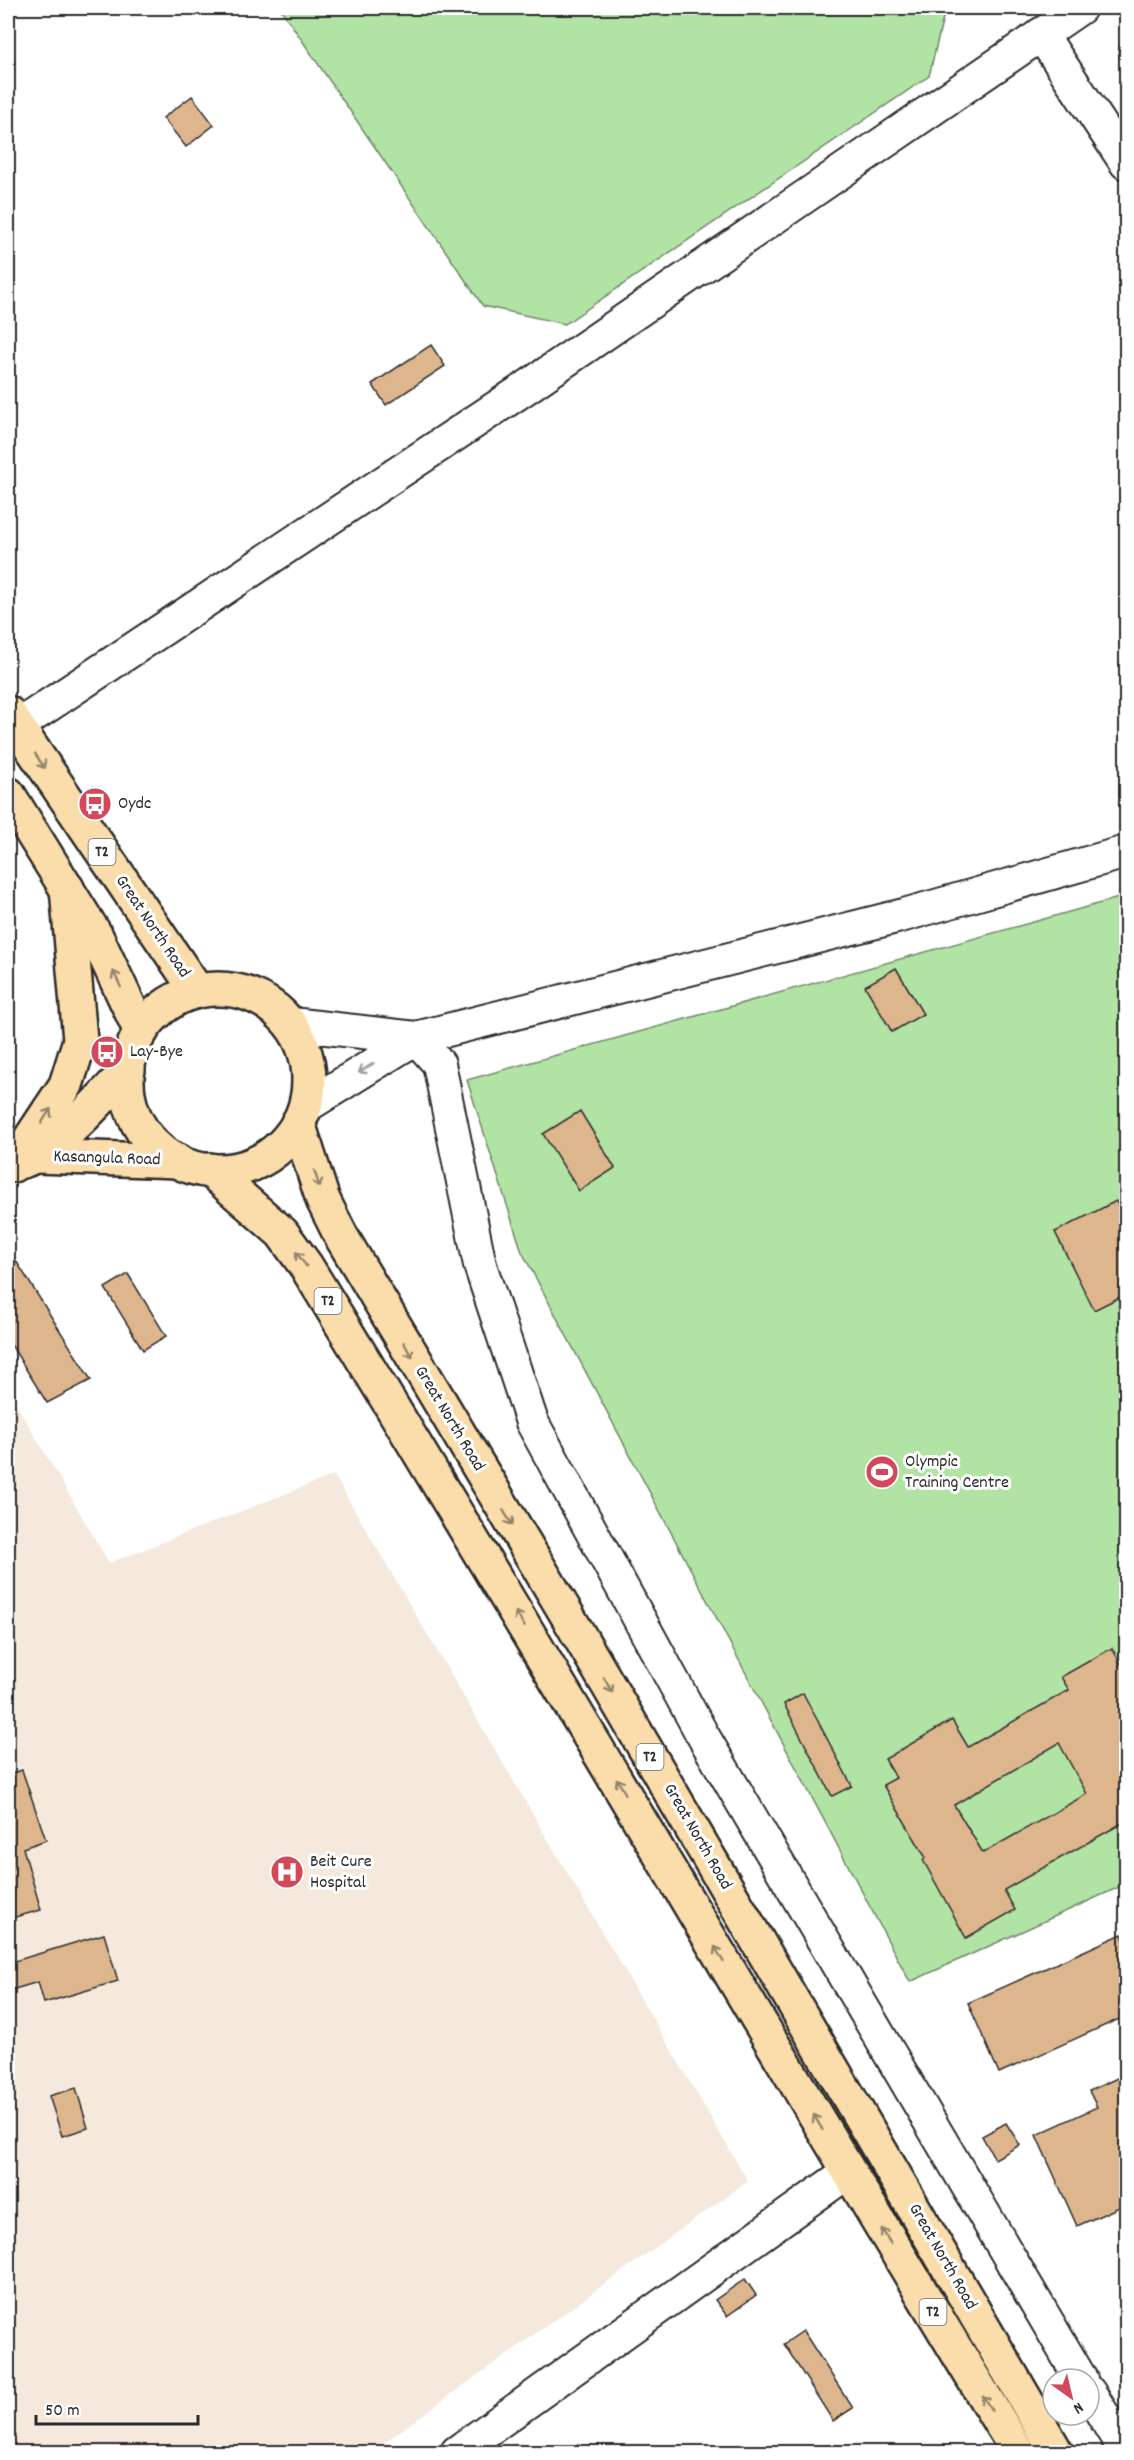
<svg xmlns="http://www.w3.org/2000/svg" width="1134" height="2460" viewBox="0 0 1134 2460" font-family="Dekko,sans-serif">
  <rect width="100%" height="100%" fill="#fff"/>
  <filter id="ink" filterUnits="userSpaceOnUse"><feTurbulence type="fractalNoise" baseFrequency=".0167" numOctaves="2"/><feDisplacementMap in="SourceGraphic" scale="12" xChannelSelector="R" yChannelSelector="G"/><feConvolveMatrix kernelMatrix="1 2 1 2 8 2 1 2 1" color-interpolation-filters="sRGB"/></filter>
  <g filter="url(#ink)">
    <polygon fill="#f5e9dd" points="8,1390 109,1563 334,1475 748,2181 371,2452 8,2452"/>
    <g fill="#b1e3a4" stroke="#6e8768" stroke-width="1.5">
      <polygon points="280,8 941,8 944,14 929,76 565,324 483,306"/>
      <polygon points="1126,896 1126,1884 910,1982 522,1252 467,1080"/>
    </g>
    <g fill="#ddb68e" stroke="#2b2b2b" stroke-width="1.5" fill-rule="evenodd">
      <polygon points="192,96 214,125 186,147 163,118"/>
      <polygon points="431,345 445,366 386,405 372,384"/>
      <polygon points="896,968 923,1014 892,1032 865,986"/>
      <polygon points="580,1111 615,1168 579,1191 543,1134"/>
      <polygon points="1116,1201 1126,1222 1126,1294 1094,1310 1055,1232"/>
      <polygon points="8,1248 91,1380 47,1403 8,1340"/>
      <polygon points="128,1274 166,1336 143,1350 105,1288"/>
      <path d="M 1112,1648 L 1126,1673 L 1126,1821 L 1004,1890 L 1015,1910 L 966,1938 L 923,1860 L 926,1858 L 883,1785 L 896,1778 L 885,1759 L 952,1720 L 968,1747 L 1069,1690 L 1061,1677 ZM 1059,1743 L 1087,1794 L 983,1853 L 954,1805 Z"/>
      <polygon points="803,1693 852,1786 832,1796 784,1704"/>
      <polygon points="22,1770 46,1840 23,1848 41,1910 8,1919 8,1775"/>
      <polygon points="104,1934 118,1981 44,2003 38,1982 8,1991 8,1963"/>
      <polygon points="1122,1934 1126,1945 1126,2016 999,2073 968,2003"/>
      <polygon points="1126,2074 1126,2204 1077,2226 1036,2135 1097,2107 1089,2091"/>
      <polygon points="76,2088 88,2128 62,2136 49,2096"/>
      <polygon points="1006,2123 1020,2145 995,2159 982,2136"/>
      <polygon points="745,2279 756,2295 727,2316 715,2300"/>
      <polygon points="803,2331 853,2408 833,2421 784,2344"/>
    </g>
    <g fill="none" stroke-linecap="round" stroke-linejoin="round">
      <defs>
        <g id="minor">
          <polyline points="1041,34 1126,163"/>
          <polyline points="16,727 527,387 1080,8"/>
          <polyline points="291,1024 416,1038 439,1064 480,1265 532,1422 702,1734 1081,2379"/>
          <polyline points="305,1107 416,1038 904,915 1126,852"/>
          <polyline points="1089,2392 1126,2452"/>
          <polyline points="457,2452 848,2172"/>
        </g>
        <g id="major">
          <polyline points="8,713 197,991"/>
          <polyline points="8,794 96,936 141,1032"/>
          <circle cx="218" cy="1080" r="91"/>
          <polyline points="298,1123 323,1200 341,1236 566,1613 1056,2452"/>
          <polyline points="36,1156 178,1161"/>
          <path d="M 23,1161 C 59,1148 101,1098 128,1070"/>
          <polyline points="13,1165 66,1085 80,1040 67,888"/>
          <path d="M 210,1170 L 282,1233 L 306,1266 C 548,1659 778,2059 1018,2452"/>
        </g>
      </defs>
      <use href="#minor" stroke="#2b2b2b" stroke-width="36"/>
      <use href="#major" stroke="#2b2b2b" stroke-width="38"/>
      <use href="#minor" stroke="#fff" stroke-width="32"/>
      <use href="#major" stroke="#fbddab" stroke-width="33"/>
    </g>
    <defs><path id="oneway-shaft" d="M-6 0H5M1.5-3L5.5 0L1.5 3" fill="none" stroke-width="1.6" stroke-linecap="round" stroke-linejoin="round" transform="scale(1.5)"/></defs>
    <g stroke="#93846b">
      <use href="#oneway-shaft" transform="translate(40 761) rotate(56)"/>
      <use href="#oneway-shaft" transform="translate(117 979) rotate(-115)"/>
      <use href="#oneway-shaft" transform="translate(46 1116) rotate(-57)"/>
      <use href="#oneway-shaft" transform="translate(317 1179) rotate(72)"/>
      <use href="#oneway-shaft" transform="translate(301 1259) rotate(-127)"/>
      <use href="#oneway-shaft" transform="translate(408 1350) rotate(60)"/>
      <use href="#oneway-shaft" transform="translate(508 1518) rotate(59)"/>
      <use href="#oneway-shaft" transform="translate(520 1619) rotate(-121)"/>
      <use href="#oneway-shaft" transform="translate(608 1685) rotate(60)"/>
      <use href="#oneway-shaft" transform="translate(621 1786) rotate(-120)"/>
      <use href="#oneway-shaft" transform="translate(719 1954) rotate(-120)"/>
      <use href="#oneway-shaft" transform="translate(818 2122) rotate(-120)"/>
      <use href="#oneway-shaft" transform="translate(886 2236) rotate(-121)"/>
      <use href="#oneway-shaft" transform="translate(987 2403) rotate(-121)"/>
    </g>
    <use stroke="#a0a0a0" href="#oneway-shaft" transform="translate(366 1068) rotate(148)"/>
  </g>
  <defs>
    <symbol id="bus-disc" viewBox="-11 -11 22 22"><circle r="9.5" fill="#d1495b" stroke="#fff"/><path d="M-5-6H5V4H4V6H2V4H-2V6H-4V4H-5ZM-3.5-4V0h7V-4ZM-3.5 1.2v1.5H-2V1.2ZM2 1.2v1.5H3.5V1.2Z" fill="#fff"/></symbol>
    <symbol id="stadium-disc" viewBox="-11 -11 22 22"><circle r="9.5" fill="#d1495b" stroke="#fff"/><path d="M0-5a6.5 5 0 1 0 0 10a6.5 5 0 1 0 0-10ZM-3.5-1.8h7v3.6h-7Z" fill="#fff"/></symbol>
    <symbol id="hospital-disc" viewBox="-11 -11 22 22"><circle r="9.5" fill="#d1495b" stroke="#fff"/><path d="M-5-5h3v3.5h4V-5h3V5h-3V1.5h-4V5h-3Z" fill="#fff"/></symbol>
  </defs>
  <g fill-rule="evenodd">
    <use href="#bus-disc" x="76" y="785" width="38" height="38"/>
    <use href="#bus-disc" x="88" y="1033" width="38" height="38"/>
    <use href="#stadium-disc" x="863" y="1453" width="38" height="38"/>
    <use href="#hospital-disc" x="268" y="1853" width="38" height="38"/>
  </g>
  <g text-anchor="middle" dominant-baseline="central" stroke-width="6" stroke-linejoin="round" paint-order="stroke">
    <g fill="#fff" stroke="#6b6b6b" stroke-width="1.5">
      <rect x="88.5" y="839" width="27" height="26" rx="4.5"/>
      <rect x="314.5" y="1288" width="27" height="26" rx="4.5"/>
      <rect x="636.5" y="1744" width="27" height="26" rx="4.5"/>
      <rect x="919.5" y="2299" width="27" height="26" rx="4.5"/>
    </g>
    <g font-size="16" font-weight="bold" fill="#2b2b2b">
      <text x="102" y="852">T2</text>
      <text x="328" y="1301">T2</text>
      <text x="650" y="1757">T2</text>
      <text x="933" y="2312">T2</text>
    </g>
    <g font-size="18" fill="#2b2b2b" stroke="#fff" text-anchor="start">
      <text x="118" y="804">Oydc</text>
      <text x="130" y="1052">Lay-Bye</text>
      <text x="905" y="1462">Olympic<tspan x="905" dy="21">Training Centre</tspan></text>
      <text x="310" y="1862">Beit Cure<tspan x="310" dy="21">Hospital</tspan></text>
    </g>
    <g font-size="18" fill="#2b2b2b" stroke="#fff">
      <text transform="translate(152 927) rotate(56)">Great North Road</text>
      <text transform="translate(107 1159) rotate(2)">Kasangula Road</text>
      <text transform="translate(449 1419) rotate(59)">Great North Road</text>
      <text transform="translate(697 1837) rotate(60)">Great North Road</text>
      <text transform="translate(942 2257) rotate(60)">Great North Road</text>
    </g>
  </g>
  <rect width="1134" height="2460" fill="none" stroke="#fff" stroke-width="30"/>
  <rect x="15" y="15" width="1104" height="2430" fill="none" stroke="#2b2b2b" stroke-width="2" filter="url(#ink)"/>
  <g transform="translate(1071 2397) rotate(146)"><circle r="28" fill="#ffffff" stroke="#aaaaaa" stroke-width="1.5"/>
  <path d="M0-4.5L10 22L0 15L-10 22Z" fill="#d1495b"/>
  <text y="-9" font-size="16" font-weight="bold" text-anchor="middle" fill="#2b2b2b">N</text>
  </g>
  <path d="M36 2415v9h162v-9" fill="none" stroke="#2b2b2b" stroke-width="3"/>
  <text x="45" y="2415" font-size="18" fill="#2b2b2b" stroke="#ffffff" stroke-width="4.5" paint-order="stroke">50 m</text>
</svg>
